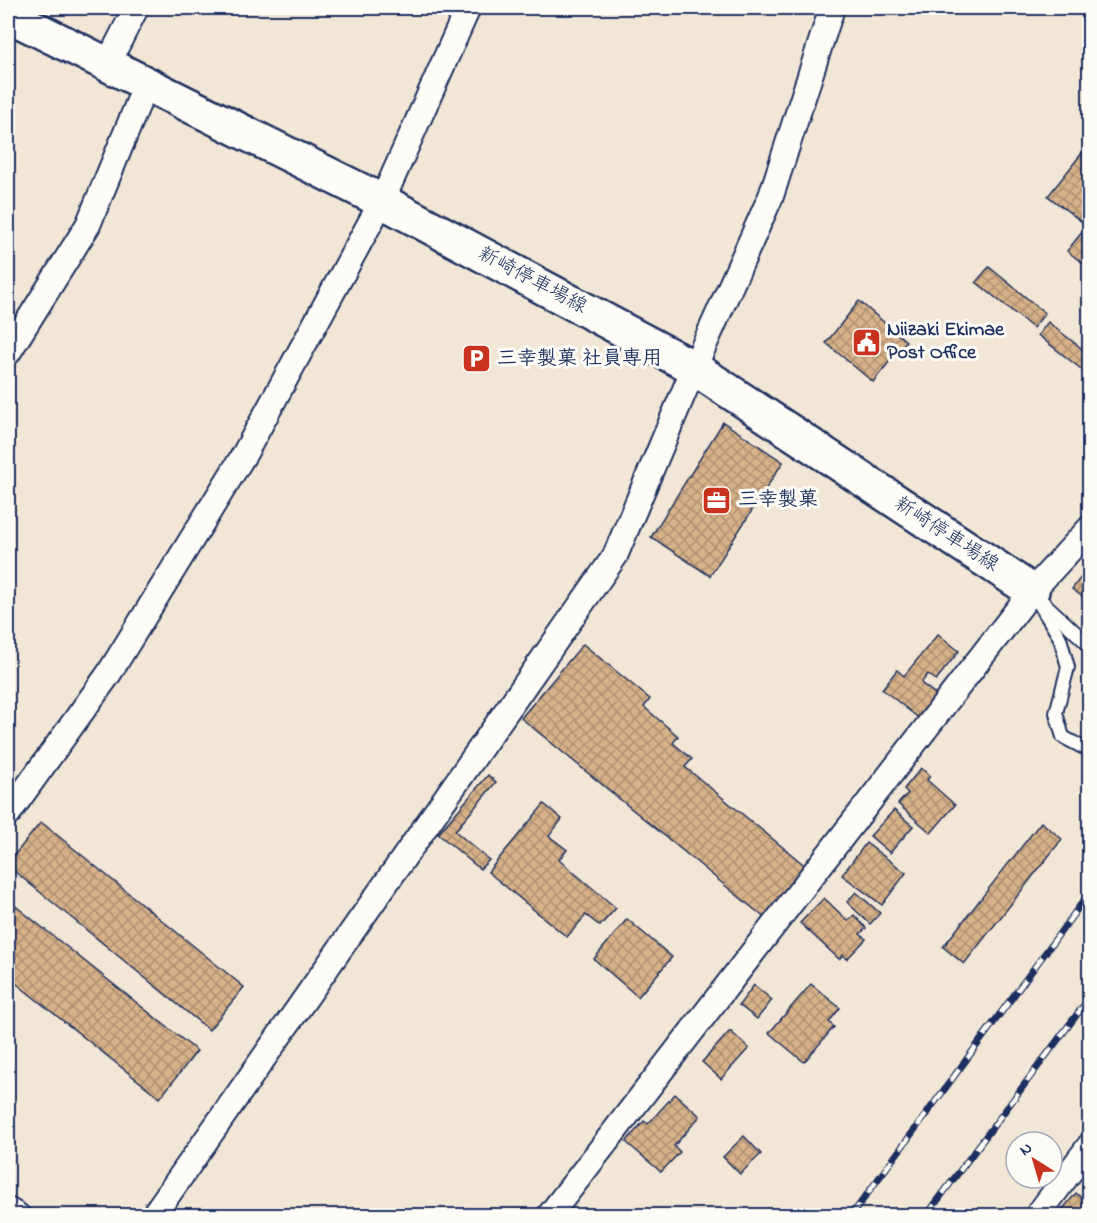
<svg xmlns="http://www.w3.org/2000/svg" width="1097" height="1223" viewBox="0 0 1097 1223" font-family="'Indie Flower','Klee One',sans-serif">
  <defs>
    <pattern id="building-cross-hatch" width="8" height="8" patternUnits="userSpaceOnUse" patternTransform="scale(1.5)"><rect width="8" height="8" fill="#d7b188"/><path d="M0 0l8 8M0 8l8-8" fill="none" stroke="#ae9072"/></pattern>
  </defs>
  <rect width="100%" height="100%" fill="#f2e6d6"/>
  <filter id="ink" filterUnits="userSpaceOnUse"><feTurbulence type="fractalNoise" baseFrequency=".0167" numOctaves="2"/><feDisplacementMap in="SourceGraphic" scale="12" xChannelSelector="R" yChannelSelector="G"/><feConvolveMatrix kernelMatrix="1 2 1 2 8 2 1 2 1" color-interpolation-filters="sRGB"/></filter>
  <g filter="url(#ink)">
    <g fill="url(#building-cross-hatch)" stroke="#1b2f5e" stroke-width="1.5">
      <polygon points="1090,143 1090,228 1048,196"/>
      <polygon points="1087,226 1090,228 1090,269 1067,251"/>
      <polygon points="989,267 1045,313 1033,328 976,282"/>
      <polygon points="859,301 906,341 873,382 826,343"/>
      <polygon points="1048,322 1090,355 1090,376 1038,335"/>
      <polygon points="723,422 783,462 710,576 651,537"/>
      <polygon points="1090,565 1090,602 1072,589"/>
      <polygon points="938,634 959,651 936,680 928,674 921,683 939,697 921,720 882,689 897,670 904,676"/>
      <polygon points="583,644 650,699 644,707 678,736 673,743 692,759 685,767 808,868 766,919 521,718"/>
      <polygon points="921,768 930,776 927,780 955,805 931,833 898,804 908,793 904,789"/>
      <polygon points="488,775 496,782 455,831 489,860 480,869 438,834"/>
      <polygon points="544,804 562,819 549,836 567,850 559,860 616,908 600,926 586,915 567,937 488,872"/>
      <polygon points="894,810 913,826 890,853 870,836"/>
      <polygon points="41,822 244,987 209,1030 8,866 8,863"/>
      <polygon points="1041,822 1062,839 964,964 943,947"/>
      <polygon points="866,843 906,873 882,905 842,875"/>
      <polygon points="856,892 880,913 870,924 847,902"/>
      <polygon points="824,898 848,921 854,915 866,928 860,934 866,939 847,959 843,955 839,959 800,923"/>
      <polygon points="8,900 197,1051 160,1098 8,977"/>
      <polygon points="627,919 672,957 638,997 594,959"/>
      <polygon points="811,984 840,1008 829,1022 834,1027 804,1062 769,1033"/>
      <polygon points="754,985 772,1000 757,1019 739,1005"/>
      <polygon points="730,1031 749,1048 721,1079 702,1062"/>
      <polygon points="675,1094 700,1116 674,1146 680,1152 661,1172 626,1142 644,1121 648,1124"/>
      <polygon points="744,1136 761,1154 740,1174 723,1157"/>
      <polygon points="1076,1193 1085,1201 1090,1195 1090,1216 1068,1216 1062,1210"/>
    </g>
    <g fill="none" stroke-linecap="round" stroke-linejoin="round">
      <defs>
        <g id="lane">
          <polyline points="1032,592 1060,638 1068,667 1056,713 1063,737 1082,747 1090,745"/>
          <polyline points="1043,602 1090,646"/>
        </g>
        <g id="street">
          <polyline points="107,65 136,8"/>
          <polyline points="8,353 88,225 146,84"/>
          <polyline points="8,814 108,675 245,453 382,201 468,8"/>
          <polyline points="8,1210 18,1216"/>
          <polyline points="153,1216 615,556 694,368 771,196 832,8"/>
          <polyline points="549,1216 1032,591 1090,528"/>
          <polyline points="1037,1216 1090,1145"/>
        </g>
        <polyline id="secondary" points="8,15 382,201 694,368 1032,591"/>
      </defs>
      <use href="#lane" stroke="#1b2f5e" stroke-width="16"/>
      <use href="#street" stroke="#1b2f5e" stroke-width="28"/>
      <use href="#secondary" stroke="#1b2f5e" stroke-width="38"/>
      <use href="#lane" stroke="#fdfcf7" stroke-width="12"/>
      <use href="#street" stroke="#fdfcf7" stroke-width="24"/>
      <use href="#secondary" stroke="#fdfcf7" stroke-width="33"/>
      <defs>
        <g id="rail">
          <polyline points="851,1216 1090,892"/>
          <polyline points="926,1216 1090,997"/>
        </g>
      </defs>
      <use href="#rail" stroke="#1b2f5e" stroke-width="7"/>
      <use href="#rail" stroke="#fdfcf7" stroke-width="4.5" stroke-dasharray="14" stroke-linecap="butt"/>
    </g>
  </g>
  <defs>
    <symbol id="civic-square" viewBox="-11 -11 22 22"><rect x="-9" y="-9" width="18" height="18" rx="4" fill="#c8321e" stroke="#fdfcf7"/><path d="M-.6-6.5H3V-4.5H.6V-3L4-1V1h2V6H-6V1h2V-1L-.6-3ZM-1.2 2.5V6h2.4V2.5Z" fill="#fff"/></symbol>
    <symbol id="parking-square" viewBox="-11 -11 22 22"><rect x="-9" y="-9" width="18" height="18" rx="4" fill="#c8321e" stroke="#fdfcf7"/><path d="M-3.5-5.5H1a3.5 3.5 0 0 1 0 7H-1V5.5H-3.5ZM-1-3.4V-.6H.8a1.4 1.4 0 0 0 0-2.8Z" fill="#fff"/></symbol>
    <symbol id="office-square" viewBox="-11 -11 22 22"><rect x="-9" y="-9" width="18" height="18" rx="4" fill="#c8321e" stroke="#fdfcf7"/><path d="M-6-3h4V-5.5h4V-3h4V5H-6ZM-1-4.5V-3h2v-1.5ZM-6 0V1H6V0Z" fill="#fff"/></symbol>
  </defs>
  <g fill-rule="evenodd">
    <use href="#civic-square" x="850" y="326" width="33" height="33"/>
    <use href="#parking-square" x="460" y="342" width="33" height="33"/>
    <use href="#office-square" x="700" y="484" width="33" height="33"/>
  </g>
  <g text-anchor="middle" dominant-baseline="central" stroke-width="6" stroke-linejoin="round" paint-order="stroke">
    <g font-size="20" fill="#1b2f5e" stroke="#fdfcf7">
      <text transform="translate(532 281) rotate(28)">新崎停車場線</text>
      <text transform="translate(946 535) rotate(33)">新崎停車場線</text>
    </g>
    <g font-size="20" font-weight="bold" fill="#1b2f5e" stroke="#fdfcf7" text-anchor="start">
      <text x="887" y="330">Niizaki Ekimae<tspan x="887" dy="23">Post Office</tspan></text>
      <text x="497" y="359">三幸製菓 社員専用</text>
      <text x="738" y="500">三幸製菓</text>
    </g>
  </g>
  <rect width="1097" height="1223" fill="none" stroke="#fdfcf7" stroke-width="30"/>
  <rect x="15" y="15" width="1067" height="1193" fill="none" stroke="#1b2f5e" stroke-width="2" filter="url(#ink)"/>
  <g transform="translate(1034 1160) rotate(323)"><circle r="28" fill="#fdfcf7" stroke="#a3aaba" stroke-width="1.5"/>
  <path d="M0-4.5L10 22L0 15L-10 22Z" fill="#c8321e"/>
  <text y="-9" font-size="16" font-weight="bold" text-anchor="middle" fill="#1b2f5e">N</text>
  </g>
</svg>
